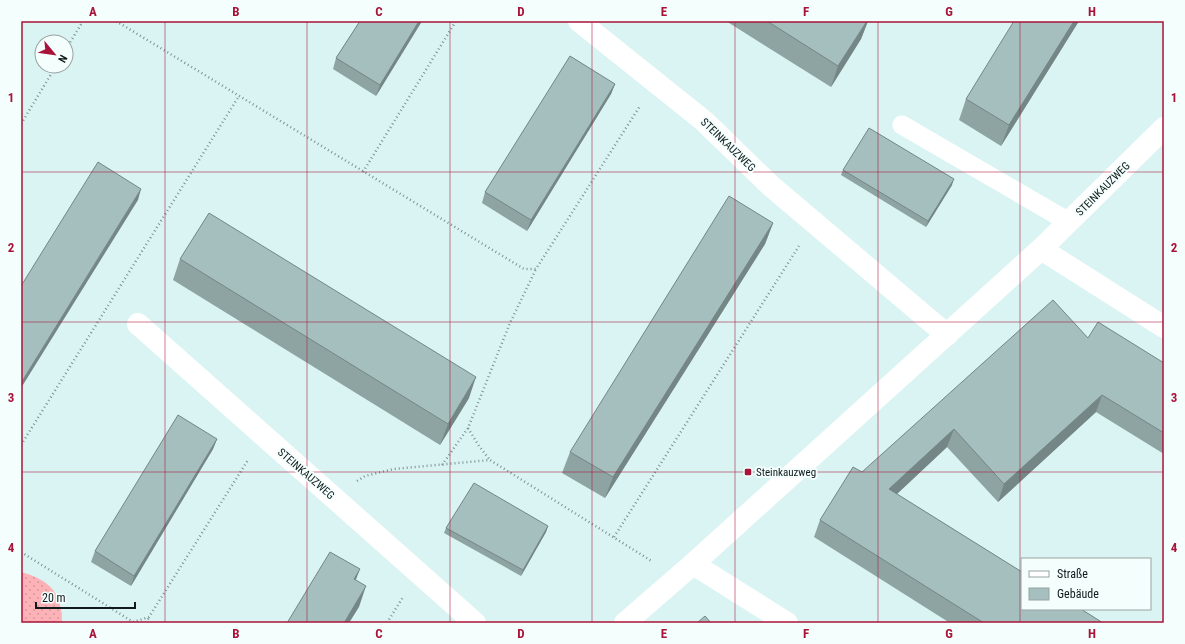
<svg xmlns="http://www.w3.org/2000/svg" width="1185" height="644" viewBox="0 0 1185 644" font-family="'Roboto Condensed',sans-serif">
  <defs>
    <pattern id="park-dots" width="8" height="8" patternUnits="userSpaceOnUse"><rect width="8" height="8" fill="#fcb2b6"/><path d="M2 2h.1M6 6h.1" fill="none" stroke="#d7989c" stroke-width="1.8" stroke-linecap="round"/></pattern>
  </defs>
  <rect width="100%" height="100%" fill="#d9f4f3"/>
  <path fill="url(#park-dots)" d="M 21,572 C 50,580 62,593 62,623 L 21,623 Z"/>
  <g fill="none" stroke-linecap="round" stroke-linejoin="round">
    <g stroke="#7f9292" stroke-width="2.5" stroke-dasharray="1 3" stroke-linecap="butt">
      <polyline points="116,21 524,269 536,269 640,106"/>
      <polyline points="66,49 83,21"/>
      <polyline points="21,124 56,66"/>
      <polyline points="363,172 456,21"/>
      <polyline points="468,428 479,446 490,460"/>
      <polyline points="21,445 239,96"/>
      <polyline points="442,465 468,428 510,323 536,269"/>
      <polyline points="357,481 365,476 394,469 490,460 653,562"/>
      <polyline points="614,537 799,246"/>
      <polyline points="21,552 133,622 149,617 248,460"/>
      <polyline points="146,623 149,617"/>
      <polyline points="387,623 403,597"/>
    </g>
    <polyline stroke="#fff" stroke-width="19" points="902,125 1069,222"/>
    <g stroke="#fff" stroke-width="22">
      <polyline points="579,21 704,121 771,186 947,335"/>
      <polyline points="1041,249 1164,327"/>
      <polyline points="138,324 475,623"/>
      <polyline points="693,564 787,623"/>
    </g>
    <polyline stroke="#fff" stroke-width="22" points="625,623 693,564 1041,249 1164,128"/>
  </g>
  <g fill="#8ea4a3">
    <polygon points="360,21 422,21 376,96 333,69 336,58"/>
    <polygon points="726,21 868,21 861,39 831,87"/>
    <polygon points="1079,21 1001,146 959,120 966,99"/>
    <polygon points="615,84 611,94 527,231 482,203 485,192"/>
    <polygon points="843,170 952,185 926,227 841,175"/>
    <polygon points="773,223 765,244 605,498 562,473 570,452"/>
    <polygon points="180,259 469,398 440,445 173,280"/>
    <polygon points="1088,338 1164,363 1164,454 1096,412 998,502 947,447 897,494 1103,623 950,623 814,537 820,520 862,472"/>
    <polygon points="217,439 213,449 131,586 91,562 95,551"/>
    <polygon points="548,526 546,532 521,576 444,533 446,528"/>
  </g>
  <g fill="#748685">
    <polygon points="419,21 422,21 376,96 380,85"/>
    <polygon points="867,21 868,21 861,39 831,87 838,66"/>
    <polygon points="1074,21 1079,21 1001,146 1009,125"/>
    <polygon points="615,84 611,94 527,231 531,220"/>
    <polygon points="954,179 952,185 926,227 928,221"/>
    <polygon points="141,189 138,200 21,388 21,383"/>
    <polygon points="773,223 765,244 605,498 613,477"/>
    <polygon points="476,377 469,398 440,445 448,424"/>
    <polygon points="1102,395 1096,412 998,502 1004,484"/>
    <polygon points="954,429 947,447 883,507 889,489"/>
    <polygon points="217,439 213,449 131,586 134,576"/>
    <polygon points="548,526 546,532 521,576 523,570"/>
    <polygon points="360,569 352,590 354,579"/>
    <polygon points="366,586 359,607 349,623 344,623"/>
  </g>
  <g fill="#a5bfbe" stroke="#748685">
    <polygon points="360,21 419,21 380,85 336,58"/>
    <polygon points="767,21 867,21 838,66"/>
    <polygon points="1014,21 1074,21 1009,125 966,99"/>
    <polygon points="570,56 615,84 531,220 485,192"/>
    <polygon points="869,128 954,179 928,221 843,170"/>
    <polygon points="98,162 141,189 21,383 21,286"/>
    <polygon points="729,196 773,223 613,477 570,452"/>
    <polygon points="209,213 476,377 448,424 180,259"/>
    <polygon points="1053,300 1088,338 1098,322 1164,363 1164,433 1102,395 1004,484 954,429 889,489 1022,572 1022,609 1081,609 1103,623 984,623 820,520 853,467 862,472"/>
    <polygon points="178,415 217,439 134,576 95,551"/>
    <polygon points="474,483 548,526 523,570 446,528"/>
    <polygon points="330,552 360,569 354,579 366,586 344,623 287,623"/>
    <polygon points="705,616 711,623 697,623"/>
  </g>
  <path fill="none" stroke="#aa1339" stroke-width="1" stroke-opacity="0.55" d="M 165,21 L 165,623M 307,21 L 307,623M 450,21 L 450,623M 592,21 L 592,623M 735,21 L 735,623M 878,21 L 878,623M 1020,21 L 1020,623M 21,172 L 1164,172M 21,322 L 1164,322M 21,472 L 1164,472"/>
  <rect fill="#aa1339" stroke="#f3fefd" stroke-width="1.5" x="744" y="468" width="8" height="8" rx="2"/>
  <g text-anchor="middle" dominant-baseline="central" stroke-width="4" stroke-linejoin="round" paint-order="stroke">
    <g font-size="11" fill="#111a1a" stroke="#f3fefd">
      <text transform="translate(728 145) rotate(44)">STEINKAUZWEG</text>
      <text transform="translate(1103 189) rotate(-45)">STEINKAUZWEG</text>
      <text transform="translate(306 474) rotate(41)">STEINKAUZWEG</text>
    </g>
    <g font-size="11" fill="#111a1a" stroke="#f3fefd" text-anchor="start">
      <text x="756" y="472">Steinkauzweg</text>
    </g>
  </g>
  <rect width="1185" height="644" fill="none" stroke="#f3fefd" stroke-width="44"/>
  <rect x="1021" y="558" width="130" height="52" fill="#f3fefd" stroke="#99a3a2"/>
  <rect x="1029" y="571" width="20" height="6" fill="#ffffff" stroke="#99a3a2"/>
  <text x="1057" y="578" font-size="12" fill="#111a1a">Straße</text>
  <rect x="1029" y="588" width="20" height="12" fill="#a5bfbe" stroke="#99a3a2"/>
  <text x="1057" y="598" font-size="12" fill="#111a1a">Gebäude</text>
  <g transform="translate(54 54) rotate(119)"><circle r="19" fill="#f3fefd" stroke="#99a3a2"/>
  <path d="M0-3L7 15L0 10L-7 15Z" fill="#aa1339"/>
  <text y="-6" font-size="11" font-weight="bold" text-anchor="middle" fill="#111a1a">N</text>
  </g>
  <path d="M36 602v6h99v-6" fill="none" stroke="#111a1a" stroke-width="2"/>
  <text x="42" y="602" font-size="12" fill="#111a1a" stroke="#f3fefd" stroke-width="3" paint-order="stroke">20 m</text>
  <rect x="22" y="22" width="1141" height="600" fill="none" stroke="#aa1339" stroke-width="1.5"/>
  <g font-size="13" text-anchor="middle" font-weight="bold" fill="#aa1339">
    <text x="93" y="16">A</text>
    <text x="236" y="16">B</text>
    <text x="379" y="16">C</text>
    <text x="521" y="16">D</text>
    <text x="664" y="16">E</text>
    <text x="806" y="16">F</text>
    <text x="949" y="16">G</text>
    <text x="1092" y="16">H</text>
    <text x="11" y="102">1</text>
    <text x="1174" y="102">1</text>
    <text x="11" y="252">2</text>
    <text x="1174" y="252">2</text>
    <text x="11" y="402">3</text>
    <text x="1174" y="402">3</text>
    <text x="11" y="552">4</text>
    <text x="1174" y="552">4</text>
    <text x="93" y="638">A</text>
    <text x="236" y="638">B</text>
    <text x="379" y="638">C</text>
    <text x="521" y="638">D</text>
    <text x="664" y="638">E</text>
    <text x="806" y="638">F</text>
    <text x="949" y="638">G</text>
    <text x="1092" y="638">H</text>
  </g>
</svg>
